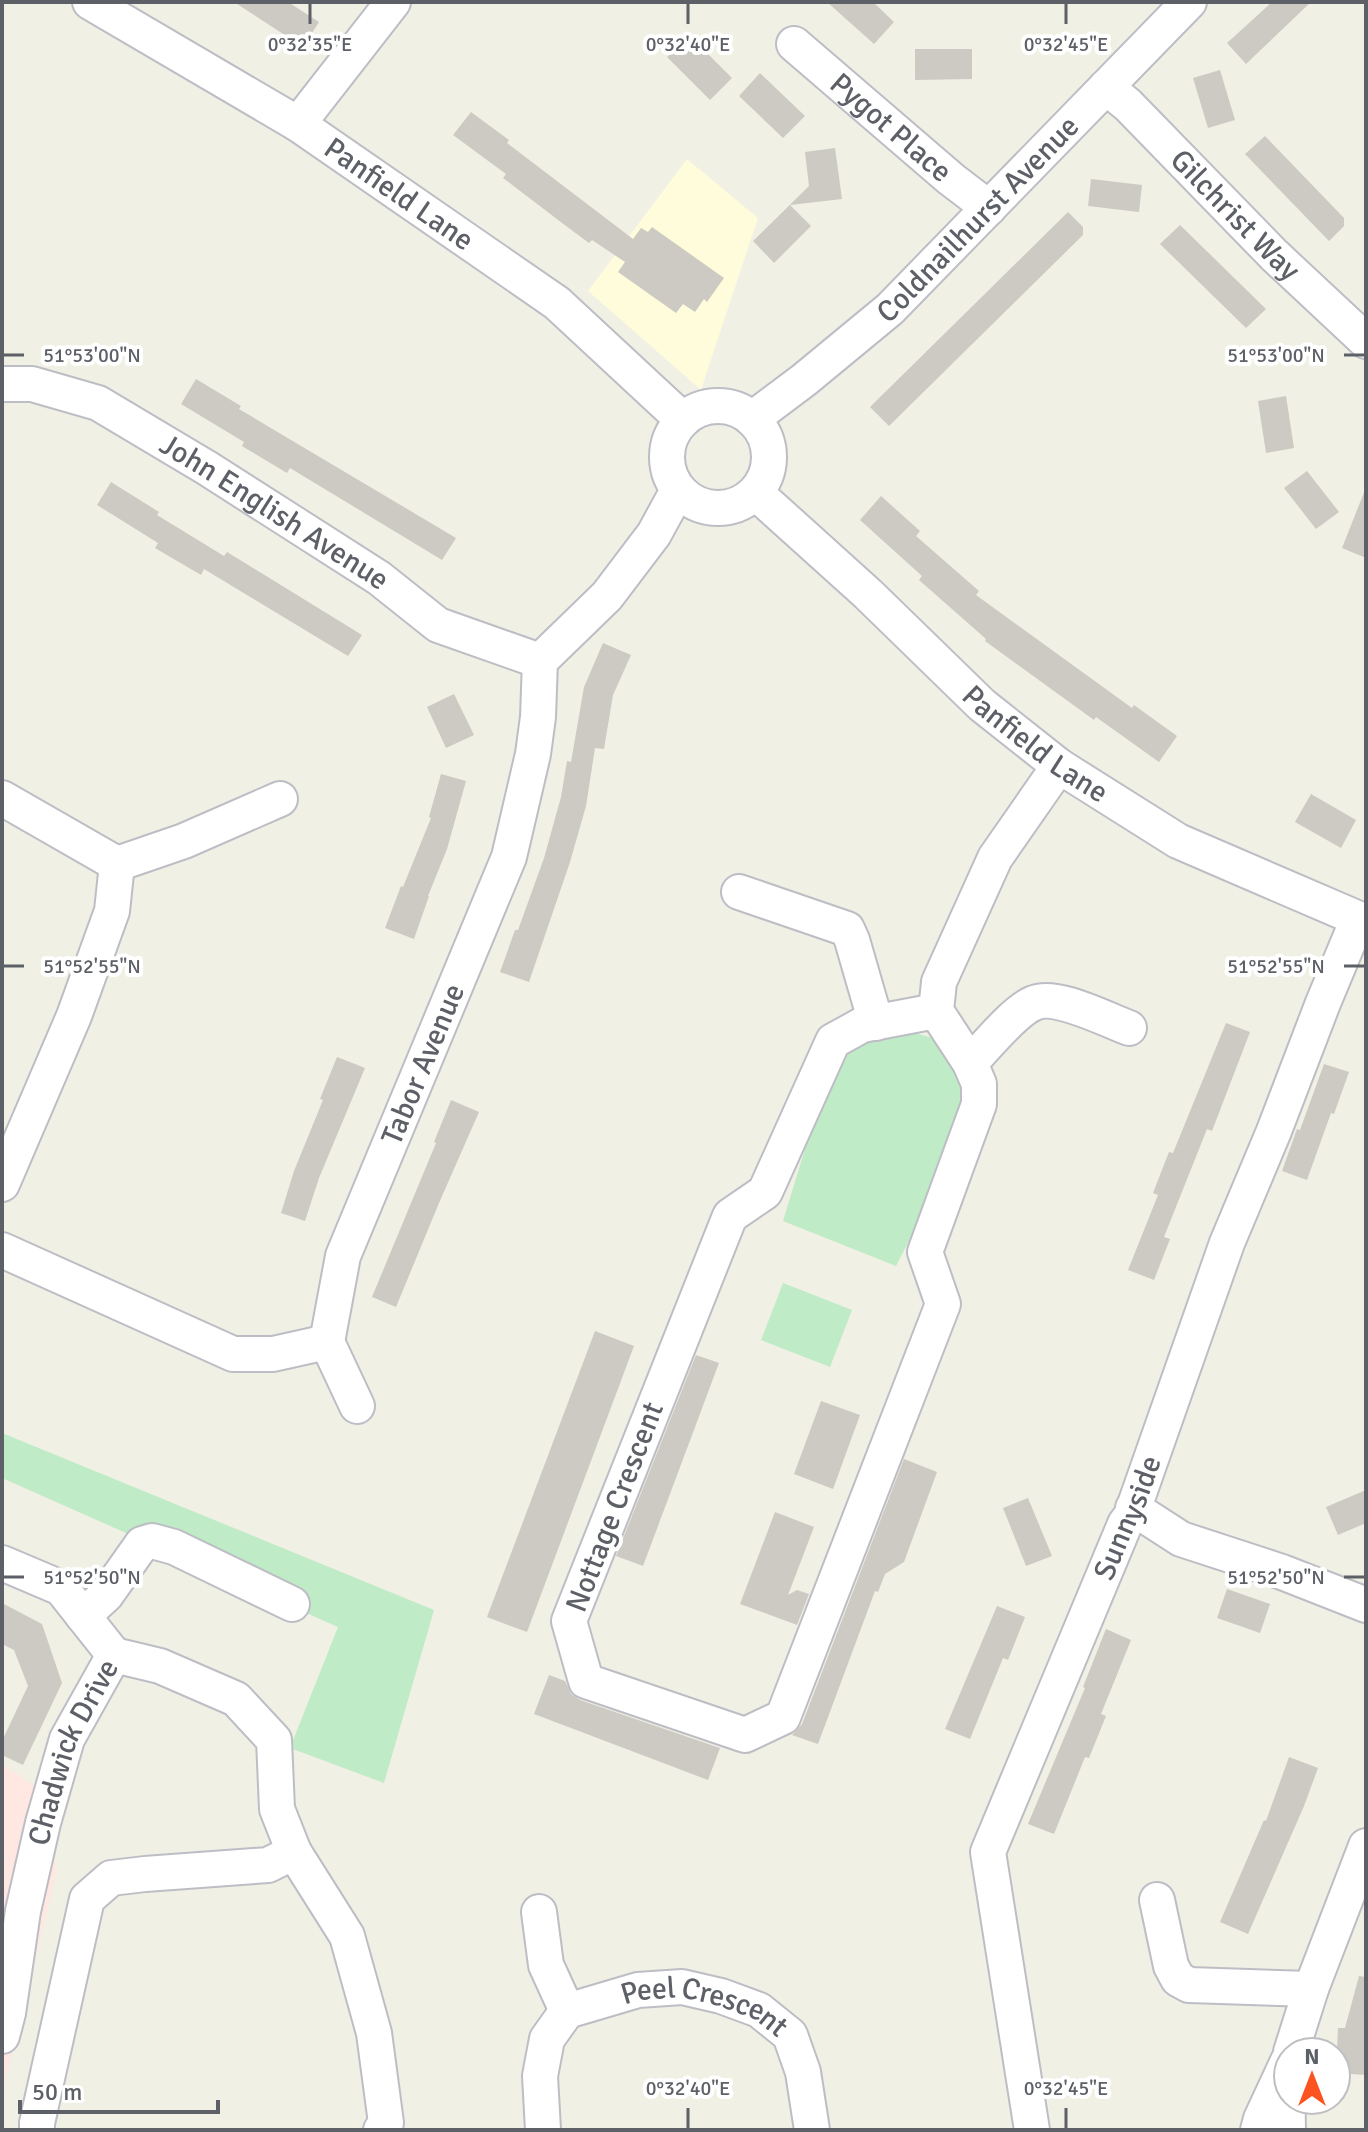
<svg xmlns="http://www.w3.org/2000/svg" width="1368" height="2132" viewBox="0 0 1368 2132" font-family="Signika,sans-serif">
  <rect width="100%" height="100%" fill="#f1f0e5"/>
  <polygon fill="#fffcdc" points="687,159 758,218 701,390 588,291"/>
  <polygon fill="#fee8e1" points="2,1764 41,1790 57,1870 2,2094"/>
  <g fill="#bfebc6">
    <polygon points="904,1030 936,1039 979,1104 896,1266 783,1221 835,1051"/>
    <polygon points="783,1283 852,1310 830,1367 761,1340"/>
    <polygon points="2,1433 434,1610 384,1783 290,1748 338,1627 2,1478"/>
  </g>
  <g fill="#cccac2">
    <polygon points="234,2 288,2 319,22 303,47"/>
    <polygon points="827,2 873,2 894,22 874,44"/>
    <polygon points="1272,2 1311,2 1246,64 1227,43"/>
    <polygon points="689,35 732,78 710,100 667,57"/>
    <polygon points="915,49 972,49 972,79 915,80"/>
    <polygon points="1220,70 1235,120 1208,128 1193,78"/>
    <polygon points="760,73 805,116 783,138 739,96"/>
    <polygon points="471,112 509,140 507,143 633,239 641,228 648,232 652,227 724,278 707,302 704,299 695,312 683,304 676,313 618,272 625,262 592,240 589,243 570,229 503,178 506,174 453,135"/>
    <polygon points="1265,136 1344,218 1344,226 1329,241 1245,154"/>
    <polygon points="835,148 842,199 790,205 811,226 774,263 753,241 809,186 805,152"/>
    <polygon points="1091,179 1142,185 1139,212 1088,206"/>
    <polygon points="1068,212 1083,227 1083,235 889,426 870,407"/>
    <polygon points="1180,225 1266,309 1246,328 1160,244"/>
    <polygon points="196,379 241,406 239,409 456,538 442,560 290,468 287,473 242,446 244,442 181,404"/>
    <polygon points="1286,396 1294,448 1266,453 1258,401"/>
    <polygon points="1307,471 1339,512 1316,529 1284,488"/>
    <polygon points="111,482 159,512 157,515 224,556 227,552 362,635 348,656 204,569 201,575 155,548 158,543 97,505"/>
    <polygon points="1365,490 1366,490 1366,558 1342,548"/>
    <polygon points="881,496 920,531 916,536 979,591 976,595 1132,708 1134,705 1177,736 1159,762 1096,717 1094,720 985,641 986,639 919,580 922,576 860,520"/>
    <polygon points="603,643 631,655 613,695 604,749 595,748 586,806 570,862 529,982 500,972 515,930 518,930 544,858 561,797 567,761 571,762 584,687"/>
    <polygon points="454,694 474,735 446,748 427,707"/>
    <polygon points="441,774 466,781 447,849 428,896 429,896 414,939 385,928 401,886 403,887 431,818 429,817"/>
    <polygon points="1311,794 1356,820 1341,848 1295,822"/>
    <polygon points="1226,1023 1250,1032 1212,1131 1207,1129 1164,1237 1170,1239 1154,1280 1128,1270 1158,1195 1153,1193 1169,1152 1173,1153"/>
    <polygon points="337,1057 365,1068 319,1178 305,1221 281,1213 294,1171 323,1100 320,1099"/>
    <polygon points="1324,1064 1349,1072 1334,1114 1331,1113 1307,1180 1282,1171 1297,1129 1300,1130"/>
    <polygon points="451,1100 479,1112 439,1203 396,1307 372,1297 436,1143 434,1142"/>
    <polygon points="595,1331 634,1346 527,1632 487,1617"/>
    <polygon points="696,1355 719,1363 643,1566 616,1556"/>
    <polygon points="821,1401 860,1415 833,1489 794,1474"/>
    <polygon points="904,1459 937,1472 904,1562 885,1574 878,1592 875,1591 818,1744 792,1735 802,1724"/>
    <polygon points="1366,1490 1366,1523 1338,1535 1326,1507"/>
    <polygon points="1028,1498 1052,1556 1026,1566 1003,1508"/>
    <polygon points="775,1512 814,1527 788,1595 797,1590 809,1594 797,1625 740,1604"/>
    <polygon points="1227,1589 1270,1604 1260,1633 1217,1618"/>
    <polygon points="2,1603 42,1624 62,1683 23,1765 2,1755 2,1741 28,1686 14,1650 2,1644"/>
    <polygon points="997,1606 1025,1617 1008,1660 1003,1658 970,1739 945,1729"/>
    <polygon points="1106,1629 1131,1640 1101,1714 1106,1716 1089,1758 1085,1757 1054,1834 1028,1824 1085,1688 1083,1687"/>
    <polygon points="549,1675 565,1681 571,1694 580,1700 720,1748 708,1780 534,1714"/>
    <polygon points="1289,1757 1318,1768 1304,1806 1248,1934 1220,1922 1264,1820 1266,1821"/>
    <polygon points="1359,1976 1366,1977 1366,2075 1336,2073 1338,2028 1345,2028"/>
  </g>
  <g fill="none" stroke-linecap="round" stroke-linejoin="round">
    <defs>
      <g id="minor">
        <path id="s1" d="M 90,2 L 298,124 L 557,303 L 683,420"/>
        <path id="s2" d="M 794,44 L 951,179 L 989,208"/>
        <path id="s3" d="M 1106,87 L 1128,105 L 1274,255 L 1366,341"/>
        <polyline points="298,124 393,2"/>
        <path id="s4" d="M 2,384 L 32,384 L 98,403 L 207,468 L 379,578 L 438,625 L 540,661"/>
        <circle cx="718" cy="457" r="51"/>
        <path id="s5" d="M 752,419 L 804,380 L 890,309 L 1189,2"/>
        <path id="s6" d="M 756,493 L 868,594 L 982,705 L 1059,766 L 1178,841 L 1366,922"/>
        <polyline points="2,798 117,864 112,911 74,1016 2,1184"/>
        <polyline points="117,864 184,841 280,799"/>
        <polyline points="739,892 847,929 852,940 876,1023"/>
        <polyline points="936,1011 862,1025 833,1041 765,1192 730,1216 569,1621 586,1681 745,1735 783,1717 943,1304 925,1252 979,1104 979,1084 970,1063 936,1011 939,982 995,858 1059,766"/>
        <path d="M 970,1063 C 986,1047 1014,1011 1034,1003 C 1056,993 1107,1020 1129,1028"/>
        <path id="s7" d="M 2,1250 L 233,1354 L 273,1354 L 327,1342 L 343,1256 L 509,857 L 533,754 L 538,717 L 540,661 L 607,596 L 654,534 L 678,490"/>
        <polyline points="327,1342 357,1406"/>
        <polyline points="1133,1508 1181,1539 1282,1572 1366,1605"/>
        <polyline points="2,1563 61,1588 114,1655"/>
        <polyline points="83,1616 106,1595 142,1544 152,1541 174,1547 292,1604"/>
        <polyline points="1157,1900 1171,1966 1178,1979 1189,1985 1311,1989"/>
        <polyline points="539,1912 546,1965 567,2011"/>
        <path id="s8" d="M 2,2036 L 8,2013 L 23,1911 L 43,1823 L 67,1739 L 114,1655 L 160,1666 L 236,1699 L 274,1740 L 277,1809 L 294,1852 L 347,1936 L 374,2033 L 386,2123 L 381,2130"/>
        <polyline points="1291,2052 1311,1989 1366,1846"/>
        <polyline points="1287,2073 1288,2130"/>
        <polyline points="37,2130 37,2123 87,1899 111,1878 145,1874 268,1865 294,1852"/>
        <path id="s9" d="M 543,2130 L 540,2076 L 547,2039 L 567,2011 L 638,1990 L 682,1987 L 721,1996 L 759,2010 L 790,2035 L 803,2072 L 812,2130"/>
        <path id="s10" d="M 1032,2130 L 988,1852 L 1125,1524 L 1131,1516 L 1227,1243 L 1274,1131 L 1323,1003 L 1358,919"/>
        <polyline points="1258,2130 1261,2119 1288,2061"/>
      </g>
    </defs>
    <use href="#minor" stroke="#bdbec5" stroke-width="38"/>
    <use href="#minor" stroke="#fff" stroke-width="34"/>
  </g>
  <path fill="none" stroke="#5d6067" stroke-width="3" d="M 310,4 L 310,24M 688,4 L 688,24M 1066,4 L 1066,24M 4,355 L 24,355M 1344,355 L 1364,355M 4,966 L 24,966M 1344,966 L 1364,966M 4,1577 L 24,1577M 1344,1577 L 1364,1577M 688,2108 L 688,2128M 1066,2108 L 1066,2128"/>
  <g text-anchor="middle" dominant-baseline="central" stroke-width="8" stroke-linejoin="round" paint-order="stroke">
    <g font-size="30" fill="#5d6067" stroke="#fff">
      <text stroke="none"><textPath href="#s2" startOffset="128">Pygot Place</textPath></text>
      <text stroke="none"><textPath href="#s1" startOffset="364">Panfield Lane</textPath></text>
      <text stroke="none"><textPath href="#s3" startOffset="182">Gilchrist Way</textPath></text>
      <text stroke="none"><textPath href="#s5" startOffset="302">Coldnailhurst Avenue</textPath></text>
      <text stroke="none"><textPath href="#s4" startOffset="306">John English Avenue</textPath></text>
      <text stroke="none"><textPath href="#s6" startOffset="376">Panfield Lane</textPath></text>
      <text stroke="none"><textPath href="#s7" startOffset="644">Tabor Avenue</textPath></text>
      <text transform="translate(615 1507) rotate(-69)">Nottage Crescent</text>
      <text stroke="none"><textPath href="#s10" startOffset="644">Sunnyside</textPath></text>
      <text stroke="none"><textPath href="#s8" startOffset="294">Chadwick Drive</textPath></text>
      <text stroke="none"><textPath href="#s9" startOffset="270">Peel Crescent</textPath></text>
    </g>
  </g>
  <g font-size="20" text-anchor="middle" fill="#5d6067" stroke="#fff" stroke-width="8" stroke-linejoin="round" paint-order="stroke">
    <text x="310" y="51">0°32'35"E</text>
    <text x="688" y="51">0°32'40"E</text>
    <text x="1066" y="51">0°32'45"E</text>
    <text x="92" y="362">51°53'00"N</text>
    <text x="1276" y="362">51°53'00"N</text>
    <text x="92" y="973">51°52'55"N</text>
    <text x="1276" y="973">51°52'55"N</text>
    <text x="92" y="1584">51°52'50"N</text>
    <text x="1276" y="1584">51°52'50"N</text>
    <text x="688" y="2095">0°32'40"E</text>
    <text x="1066" y="2095">0°32'45"E</text>
  </g>
  <rect width="1368" height="2132" fill="none" stroke="#5d6067" stroke-width="8"/>
  <g transform="translate(1312 2076)"><circle r="38" fill="#ffffff" stroke="#bebfc2" stroke-width="2"/>
  <path d="M0-6L14 30L0 20L-14 30Z" fill="#fc5421"/>
  <text y="-12" font-size="22" font-weight="bold" text-anchor="middle" fill="#5d6067">N</text>
  </g>
  <path d="M20 2100v12h198v-12" fill="none" stroke="#5d6067" stroke-width="4"/>
  <text x="32" y="2100" font-size="24" fill="#5d6067" stroke="#ffffff" stroke-width="6" paint-order="stroke">50 m</text>
</svg>
